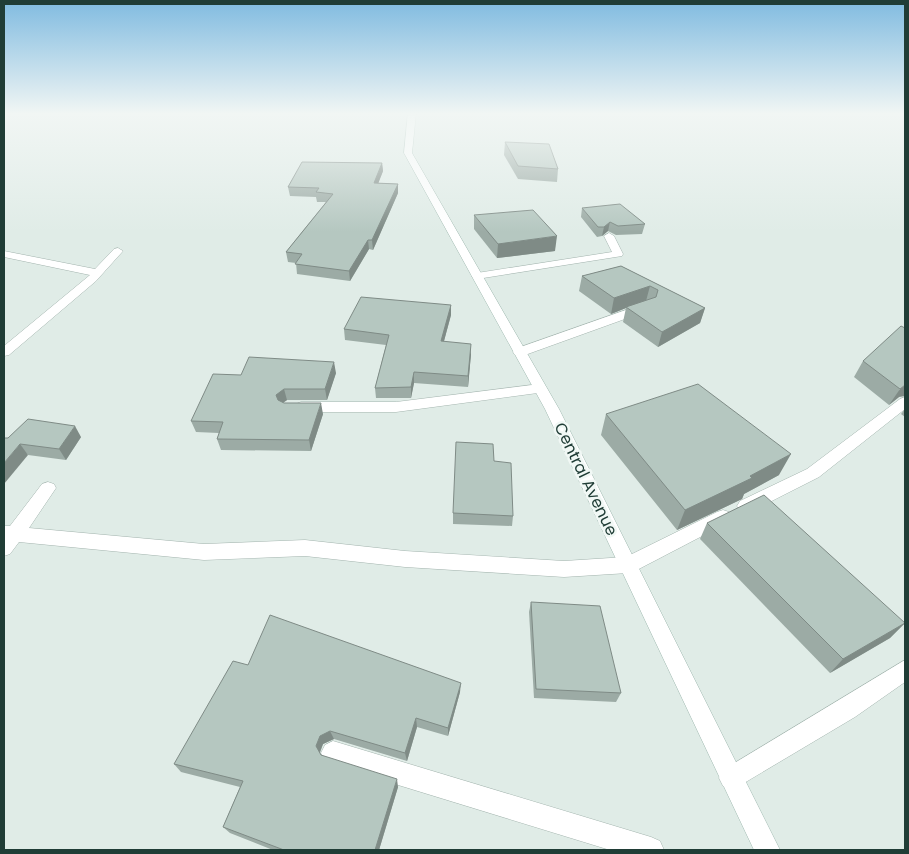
<svg xmlns="http://www.w3.org/2000/svg" width="909" height="854" viewBox="0 0 909 854" font-family="Poppins,sans-serif">
  <rect width="100%" height="100%" fill="#e0ece7"/>
  <g fill="none" stroke-linecap="round" stroke-linejoin="round">
    <defs>
      <g id="street">
        <polygon points="609,233 614,236 623,254 622,256 477,279 471,276 477,273 612,252 604,236"/>
        <polygon points="118,248 123,251 96,281 9,355 4,356 4,346 90,275 4,257 4,251 95,269 114,249"/>
        <polygon points="643,304 649,308 647,311 525,355 515,355 513,352 515,349"/>
        <polygon points="540,384 545,386 547,389 545,392 396,412 301,412 296,410 294,407 296,404 301,402 396,402"/>
        <polygon points="905,397 905,409 819,477 752,511 746,513 740,511 737,506 740,501 807,469 900,399"/>
        <polygon points="48,482 54,484 56,488 29,528 204,544 305,540 405,551 564,561 626,557 717,512 723,510 729,512 732,517 729,522 635,571 628,573 564,577 405,567 305,556 204,560 19,542 10,554 4,556 4,526 10,526 42,484"/>
        <polygon points="905,660 905,682 855,717 739,786 731,790 723,786 719,778 723,770"/>
        <polygon points="333,741 651,837 660,841 664,850 610,850 333,765 325,761 321,753 325,745"/>
      </g>
      <polygon id="secondary" points="408,113 416,113 412,153 559,409 780,850 754,850 545,409 404,153"/>
    </defs>
    <use href="#street" stroke="#a3b4ae" stroke-width="1"/>
    <use href="#secondary" stroke="#9eb8af" stroke-width="1"/>
    <use href="#street" fill="#fff" fill-rule="evenodd"/>
    <use href="#secondary" fill="#fff" fill-rule="evenodd"/>
  </g>
  <g fill="#9caba5">
    <polygon points="505,142 558,169 557,182 518,179 504,155"/>
    <polygon points="382,163 383,171 378,183 398,184 398,193 373,250 369,249 350,281 297,274 296,263 288,262 286,252 326,202 317,202 316,197 290,196 288,187"/>
    <polygon points="582,208 645,224 642,234 616,235 608,231 602,236 597,237 581,217"/>
    <polygon points="474,215 555,251 497,258 474,229"/>
    <polygon points="621,266 705,308 700,323 658,347 623,322 626,308 611,314 579,291 582,276"/>
    <polygon points="451,305 451,315 444,341 471,354 468,387 414,383 411,398 376,398 375,388 386,345 345,340 344,329"/>
    <polygon points="905,328 899,397 889,405 854,377 863,361"/>
    <polygon points="336,373 327,400 287,400 283,403 323,414 311,451 221,450 217,439 219,433 196,432 191,421 241,375"/>
    <polygon points="905,409 905,417 901,414"/>
    <polygon points="606,414 779,475 744,494 742,499 677,530 601,435"/>
    <polygon points="81,437 66,460 28,455 8,438"/>
    <polygon points="494,461 513,516 512,526 453,524 453,513"/>
    <polygon points="707,523 905,623 890,638 830,673 700,539"/>
    <polygon points="531,602 621,693 616,702 534,698 529,612"/>
    <polygon points="248,665 460,692 448,736 417,727 407,761 334,739 323,744 320,753 321,755 398,787 379,850 273,850 230,833 223,827 240,787 181,772 174,764"/>
  </g>
  <g fill="#7f8b86">
    <polygon points="382,163 383,171 375,192 374,183"/>
    <polygon points="398,184 398,193 373,250 372,240"/>
    <polygon points="610,222 608,231 602,236 604,227"/>
    <polygon points="557,236 555,251 497,258 498,244"/>
    <polygon points="368,240 369,249 350,281 349,271"/>
    <polygon points="650,286 646,301 626,307 626,308 611,314 614,298"/>
    <polygon points="451,305 451,315 441,352 441,341"/>
    <polygon points="705,308 700,323 658,347 662,332"/>
    <polygon points="471,344 471,354 468,387 468,376"/>
    <polygon points="334,362 336,373 327,400 325,389"/>
    <polygon points="414,372 414,383 411,398 411,387"/>
    <polygon points="905,385 905,396 899,397 889,405 900,389"/>
    <polygon points="284,389 287,400 278,406 276,395"/>
    <polygon points="321,403 323,414 311,451 309,440"/>
    <polygon points="75,426 81,437 66,460 59,449"/>
    <polygon points="20,444 28,455 4,484 4,463"/>
    <polygon points="791,454 779,475 744,494 742,499 677,530 685,510"/>
    <polygon points="905,623 890,638 830,673 843,659"/>
    <polygon points="461,683 460,692 448,736 448,728"/>
    <polygon points="416,718 417,727 407,761 405,753"/>
    <polygon points="330,731 334,739 323,744 319,754 316,746 320,736"/>
    <polygon points="397,779 398,787 379,850 375,850"/>
  </g>
  <g fill="#b5c7c0" stroke="#7f8b86">
    <polygon points="505,142 549,144 558,169 518,166"/>
    <polygon points="302,162 382,163 374,183 398,184 372,240 368,240 349,271 295,264 302,254 286,252 333,194 316,192 319,188 288,187"/>
    <polygon points="620,204 645,224 618,226 610,222 604,227 598,227 582,208"/>
    <polygon points="533,210 557,236 498,244 474,215"/>
    <polygon points="621,266 705,308 662,332 626,307 656,297 658,290 650,286 614,298 582,276"/>
    <polygon points="361,297 451,305 441,341 471,344 468,376 414,372 411,387 375,388 389,335 344,329"/>
    <polygon points="901,326 905,328 905,385 900,389 863,361"/>
    <polygon points="249,357 334,362 325,389 284,389 276,395 278,400 284,403 321,403 309,440 217,439 223,422 191,421 213,374 241,375"/>
    <polygon points="698,384 791,454 750,476 752,478 685,510 606,414"/>
    <polygon points="28,419 75,426 59,449 20,444 4,463 4,438 8,438"/>
    <polygon points="456,442 493,444 494,461 511,463 513,516 453,513"/>
    <polygon points="764,495 905,623 843,659 707,523"/>
    <polygon points="531,602 600,606 621,693 536,689"/>
    <polygon points="270,615 461,683 448,728 416,718 405,753 330,731 320,736 316,746 321,755 397,779 375,850 284,850 223,827 243,781 174,764 233,661 248,665"/>
  </g>
  <linearGradient id="sky" x2="0" y2="1"><stop stop-color="#80bbe0"/><stop offset="0.49" stop-color="#f1f6f4"/><stop offset="1" stop-color="#f1f6f4" stop-opacity="0"/></linearGradient>
  <rect width="909" height="232" fill="url(#sky)"/>
  <g text-anchor="middle" dominant-baseline="central" stroke-width="5" stroke-linejoin="round" paint-order="stroke">
    <g font-size="16" fill="#203d36" stroke="#f1f8f5">
      <text transform="translate(586 479) rotate(64)">Central Avenue</text>
    </g>
  </g>
  <rect width="909" height="854" fill="none" stroke="#203d36" stroke-width="10"/>
</svg>
